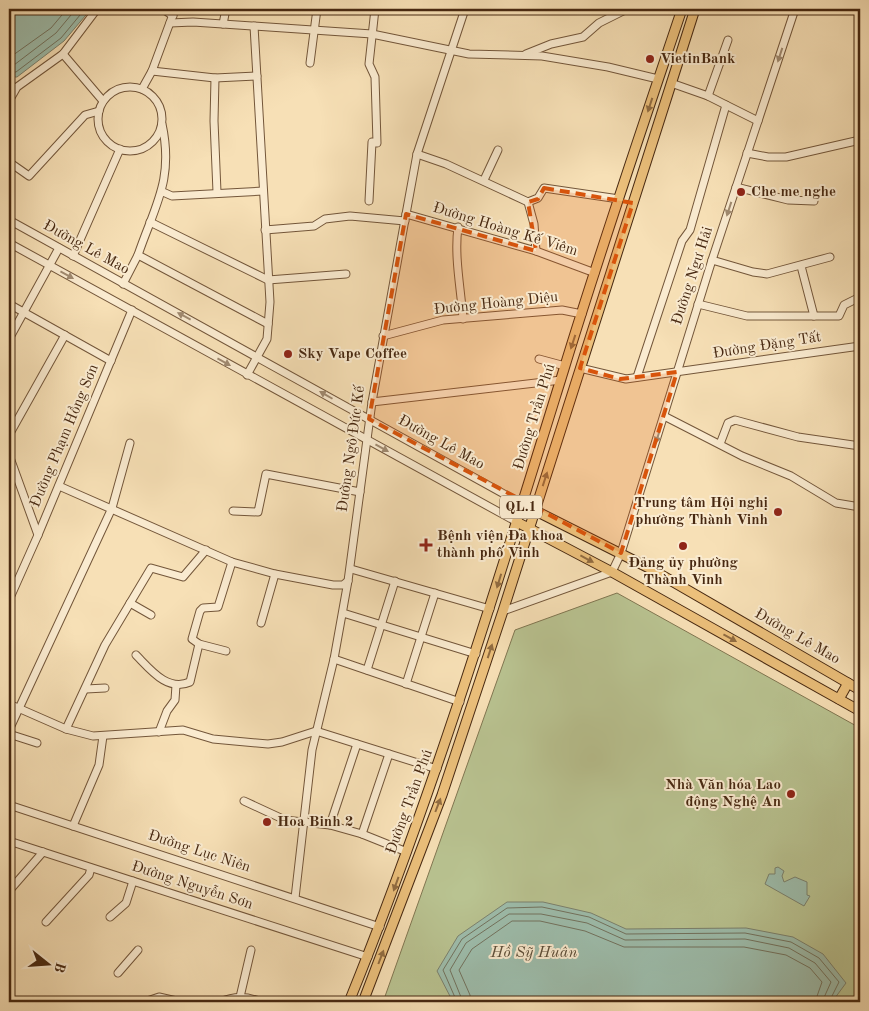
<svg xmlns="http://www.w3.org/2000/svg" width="869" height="1011" viewBox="0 0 869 1011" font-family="'Old Standard TT',serif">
  <rect width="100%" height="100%" fill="#f7e0b6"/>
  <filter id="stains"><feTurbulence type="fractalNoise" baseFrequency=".004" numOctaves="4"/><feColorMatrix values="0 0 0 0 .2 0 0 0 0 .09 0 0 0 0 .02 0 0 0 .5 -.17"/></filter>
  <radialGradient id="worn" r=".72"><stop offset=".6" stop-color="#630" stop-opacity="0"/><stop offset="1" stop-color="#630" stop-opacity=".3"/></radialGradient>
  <polygon fill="#b9c391" stroke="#807651" points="617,593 860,728 860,1002 383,1002 515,630"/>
  <g fill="#9dbdac" stroke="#7b816e">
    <polygon points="9,9 91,9 64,41 17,77 9,77"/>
    <polygon points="778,867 784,871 782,876 784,882 795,877 807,882 807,895 810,896 804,906 765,884 769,874 775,874 775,868"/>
    <polygon points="507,902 543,902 591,913 626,929 746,928 793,937 823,954 846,983 832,1002 453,1002 437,971 458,936"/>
  </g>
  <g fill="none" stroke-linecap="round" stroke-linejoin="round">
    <g stroke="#72725e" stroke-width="1">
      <polyline points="9,58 51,28 67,9"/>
      <polyline points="9,66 14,65 56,33 76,9"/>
      <polyline points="9,72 16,72 61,38 85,9"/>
      <polyline points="457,1002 443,970 462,939 507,908 542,907 589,917 626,934 745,933 791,942 819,958 839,982 829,1002"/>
      <polyline points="463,1002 450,970 466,943 509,914 541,914 587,923 625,940 745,939 789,948 815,963 831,982 822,1002"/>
      <polyline points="471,1002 470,995 459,970 472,949 512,921 540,921 585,931 624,947 744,947 786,955 810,968 822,982 815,1002"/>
    </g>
    <defs>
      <g id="minor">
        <polyline points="163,9 173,16"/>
        <polyline points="170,23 193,22 372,34 469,54 542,56 608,67 658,79"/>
        <polyline points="223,24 226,9"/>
        <polyline points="63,54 103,101"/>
        <polyline points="526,54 551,44 583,37 599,23 627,9"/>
        <polyline points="310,63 317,9"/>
        <polyline points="152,71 215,78 257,76"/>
        <polyline points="215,78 214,121 217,192"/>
        <polyline points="671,83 708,96 758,121"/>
        <circle cx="130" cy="119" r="32"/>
        <polyline points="142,89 152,71 175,9"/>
        <polyline points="708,96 728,40"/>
        <polyline points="9,101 17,87 63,54 97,9"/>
        <polyline points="747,153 768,157 786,157 860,140"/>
        <polyline points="417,154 446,164 528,202 538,198 544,188 619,199"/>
        <polyline points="9,162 29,176 85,115 99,111"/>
        <polyline points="484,180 498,150"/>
        <polyline points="736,187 788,200 814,201"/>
        <polyline points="163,192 172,196 263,191"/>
        <polyline points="369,201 372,142 377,143 375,77 369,64 375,9"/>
        <polyline points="528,202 534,224 536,251"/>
        <polyline points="406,214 536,251 595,273"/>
        <polyline points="9,220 522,504"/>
        <polyline points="150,222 268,280 346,274"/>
        <path d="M 458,227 C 454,257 461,289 463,319"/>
        <polyline points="265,230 314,226 325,219 350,216 405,221"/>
        <polyline points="9,243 517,522"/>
        <path d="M 138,255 C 155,205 174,180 162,124"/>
        <polyline points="73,256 120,149"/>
        <polyline points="712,260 753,272 767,274 830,257"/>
        <polyline points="801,266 814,316"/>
        <polyline points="123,284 138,255 268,324"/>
        <polyline points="9,304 111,361"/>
        <polyline points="698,304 747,316 839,316 844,305 860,297"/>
        <polyline points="383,336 443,320 562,310 582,314"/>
        <polyline points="9,339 59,248"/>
        <polyline points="539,359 565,366"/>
        <polyline points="580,368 626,379 860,346"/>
        <polyline points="247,375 267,339 270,302 254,26"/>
        <polyline points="637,377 682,241 690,230 726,105"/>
        <polyline points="372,402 561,380"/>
        <polyline points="664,416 742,456 791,476 836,503 860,507"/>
        <polyline points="9,435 65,335"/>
        <polyline points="720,444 728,423 735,420 798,437 860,446"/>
        <polyline points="9,455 38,535"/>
        <polyline points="59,486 232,562 275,574 333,585 343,585 348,581"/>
        <polyline points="233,511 258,512 266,474 360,492"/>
        <polyline points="351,569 490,609"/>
        <polyline points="9,600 38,535 132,310"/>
        <polyline points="130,603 151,615"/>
        <polyline points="503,611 612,572 621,553 712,260 795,9"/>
        <polyline points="343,613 476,654"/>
        <polyline points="261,623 275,574"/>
        <polyline points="199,644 226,651"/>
        <path d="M 136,655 C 150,669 167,692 190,682 L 199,644 L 192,639 L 200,611 L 203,608 L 218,607 L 232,562"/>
        <polyline points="334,659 460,702"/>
        <polyline points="367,670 395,581"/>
        <polyline points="406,684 435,593"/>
        <polyline points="86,689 105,688"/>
        <polyline points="9,704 66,729 93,736 183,730 213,739 268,744 282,742 316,731 437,769"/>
        <polyline points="66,729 105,645 151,568 183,577 206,550"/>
        <polyline points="9,730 112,508 130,443"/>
        <polyline points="159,732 167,711 175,700 176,685"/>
        <polyline points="9,734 37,743"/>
        <polyline points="244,801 285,820 330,825 362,834 407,852"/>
        <polyline points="9,805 380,927"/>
        <polyline points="330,825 357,744"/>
        <polyline points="73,826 99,765 103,736"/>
        <polyline points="362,834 389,754"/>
        <polyline points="9,841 368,957"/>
        <polyline points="9,891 43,852"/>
        <polyline points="295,898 312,750 334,659 348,581 372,402 406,214 417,154 465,9"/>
        <polyline points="110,917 126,903 133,881"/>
        <polyline points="46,922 89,875 91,868"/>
        <polyline points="118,973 138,950"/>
        <polyline points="240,997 251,950"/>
        <polyline points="144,1002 159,997 181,1002"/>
        <path d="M 220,1002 C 234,996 247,996 261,1002"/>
      </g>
      <g id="major">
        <polyline points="522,504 651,569 860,690"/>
        <polyline points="517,522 612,572 860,711"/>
        <polyline points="839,699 848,683"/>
        <path d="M 349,1002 C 433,795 498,582 564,369 C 601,248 642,128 682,9"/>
        <polyline points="363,1002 442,795 503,611 695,9"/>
      </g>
    </defs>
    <use href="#minor" stroke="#73563a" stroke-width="9"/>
    <use href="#major" stroke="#472811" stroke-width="11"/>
    <use href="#minor" stroke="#faebd0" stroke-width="7"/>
    <use href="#major" stroke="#ecc07b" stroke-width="9"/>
  </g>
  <defs><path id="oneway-solid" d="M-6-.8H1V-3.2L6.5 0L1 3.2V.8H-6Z" transform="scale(1.25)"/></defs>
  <g fill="#a08a70">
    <use href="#oneway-solid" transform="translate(780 55) rotate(108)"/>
    <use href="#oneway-solid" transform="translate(729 209) rotate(108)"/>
    <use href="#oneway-solid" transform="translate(67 275) rotate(29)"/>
    <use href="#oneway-solid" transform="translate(184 316) rotate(-152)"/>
    <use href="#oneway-solid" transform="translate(224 362) rotate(29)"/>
    <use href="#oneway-solid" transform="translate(326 395) rotate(-150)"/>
    <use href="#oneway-solid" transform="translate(658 436) rotate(107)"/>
    <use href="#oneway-solid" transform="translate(382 448) rotate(29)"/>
  </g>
  <g fill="#916c41">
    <use href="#oneway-solid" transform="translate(650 105) rotate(108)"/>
    <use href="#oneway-solid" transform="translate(573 342) rotate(108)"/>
    <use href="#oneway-solid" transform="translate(545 479) rotate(-72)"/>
    <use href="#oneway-solid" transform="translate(587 559) rotate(28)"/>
    <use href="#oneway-solid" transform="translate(499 581) rotate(107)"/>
    <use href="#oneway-solid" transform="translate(730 638) rotate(29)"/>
    <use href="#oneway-solid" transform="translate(490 651) rotate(-72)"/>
    <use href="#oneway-solid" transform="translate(438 805) rotate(-69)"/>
    <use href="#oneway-solid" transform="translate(396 884) rotate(110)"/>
    <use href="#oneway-solid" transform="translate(381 957) rotate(-69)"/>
  </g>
  <path fill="#d8540c" fill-opacity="0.2" stroke="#d8540c" stroke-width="4" stroke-dasharray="10 6" stroke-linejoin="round" d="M 544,188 L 633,203 L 580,368 L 620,379 L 677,372 L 621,553 L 369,419 L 406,214 L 536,251 L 528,202 L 538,199 Z"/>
  <g fill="#8f2418" stroke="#faebd0" stroke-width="2">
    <circle cx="650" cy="59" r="5"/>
    <circle cx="741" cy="192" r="5"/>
    <circle cx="288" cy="354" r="5"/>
    <circle cx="778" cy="512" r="5"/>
    <path d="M423.5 537.5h5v5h5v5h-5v5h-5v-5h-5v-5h5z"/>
    <circle cx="683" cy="546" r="5"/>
    <circle cx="791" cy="794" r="5"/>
    <circle cx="267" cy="822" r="5"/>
  </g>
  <g text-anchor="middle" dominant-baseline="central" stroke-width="4" stroke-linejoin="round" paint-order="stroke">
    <rect fill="#faebd0" stroke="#7d624a" stroke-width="1" x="500" y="495.5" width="42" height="23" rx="4"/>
    <g font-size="14" font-weight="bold" fill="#472811">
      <text x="521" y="507">QL.1</text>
    </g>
    <g font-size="15" font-weight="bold" fill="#472811" stroke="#faebd0" text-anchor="start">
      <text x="660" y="59">VietinBank</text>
      <text x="751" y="192">Che me nghe</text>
      <text x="298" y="354">Sky Vape Coffee</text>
      <text x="768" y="503" text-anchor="end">Trung tâm Hội nghị<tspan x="768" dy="17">phường Thành Vinh</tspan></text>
      <text x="437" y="536">Bệnh viện Đa khoa<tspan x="437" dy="17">thành phố Vinh</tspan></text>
      <text x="683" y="563" text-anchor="middle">Đảng ủy phường<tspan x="683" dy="17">Thành Vinh</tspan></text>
      <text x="781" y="785" text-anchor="end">Nhà Văn hóa Lao<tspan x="781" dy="17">động Nghệ An</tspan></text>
      <text x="277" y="822">Hoa Binh 2</text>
    </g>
    <g font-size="15" fill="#472811" stroke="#faebd0">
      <text transform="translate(505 230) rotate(17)">Đường Hoàng Kế Viêm</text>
      <text transform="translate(86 248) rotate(29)">Đường Lê Mao</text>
      <text transform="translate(693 276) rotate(-72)">Đường Ngư Hải</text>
      <text transform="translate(496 304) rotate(-6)">Đường Hoàng Diệu</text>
      <text transform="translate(767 346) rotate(-9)">Đường Đặng Tất</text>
      <text transform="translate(535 417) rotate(-73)">Đường Trần Phú</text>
      <text transform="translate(65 436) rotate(-67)">Đường Phạm Hồng Sơn</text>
      <text transform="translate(441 443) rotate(29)">Đường Lê Mao</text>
      <text transform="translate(352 449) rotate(-82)">Đường Ngô Đức Kế</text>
      <text transform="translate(797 637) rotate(30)">Đường Lê Mao</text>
      <text transform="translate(410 802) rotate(-70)">Đường Trần Phú</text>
      <text transform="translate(199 852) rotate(18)">Đường Lục Niên</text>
      <text transform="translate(192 886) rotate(18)">Đường Nguyễn Sơn</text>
    </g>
    <g font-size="16" font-style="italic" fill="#5c4d38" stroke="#faebd0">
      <text x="534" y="953">Hồ Sỹ Huân</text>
    </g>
  </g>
  <rect width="869" height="1011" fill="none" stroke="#f7e0b6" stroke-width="30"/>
  <rect x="10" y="10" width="849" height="991" fill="none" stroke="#472811" stroke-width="2.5"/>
  <rect x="15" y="15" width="839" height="981" fill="none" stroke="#472811"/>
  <g transform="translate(48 964) rotate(107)" stroke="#faebd0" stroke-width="4" paint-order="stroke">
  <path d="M0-4L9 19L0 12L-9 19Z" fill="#472811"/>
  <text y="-8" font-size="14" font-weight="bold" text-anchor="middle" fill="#472811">B</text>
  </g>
  <rect width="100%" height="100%" filter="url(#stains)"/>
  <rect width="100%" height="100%" fill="url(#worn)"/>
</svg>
